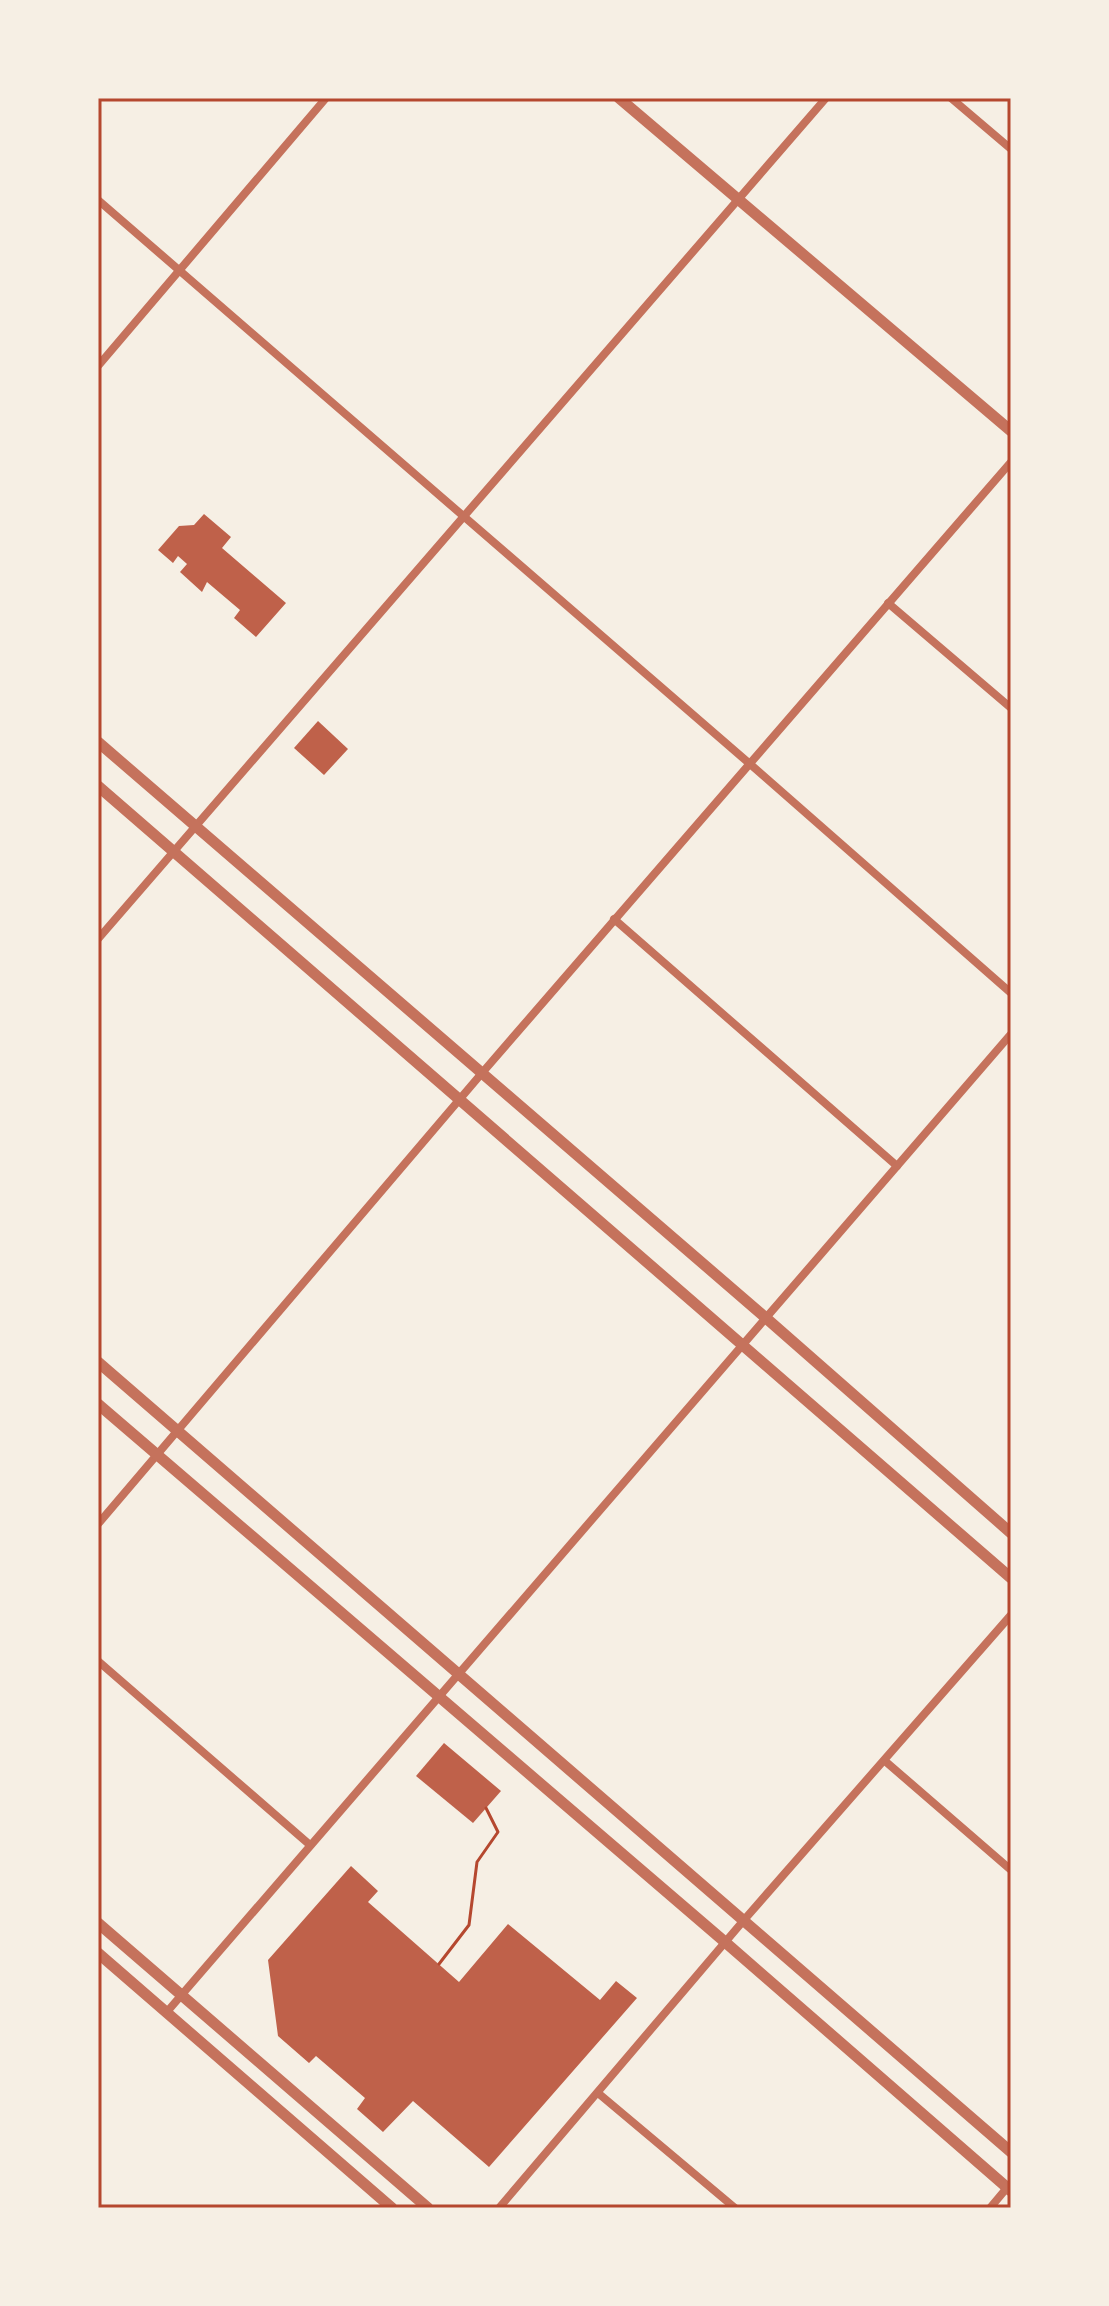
<svg xmlns="http://www.w3.org/2000/svg" width="1109" height="2306" viewBox="0 0 1109 2306" font-family="'DM Sans',sans-serif">
  <rect width="100%" height="100%" fill="#f6efe4"/>
  <g fill="#bf614a">
    <polygon points="204,514 231,537 222,548 286,603 256,637 234,618 240,610 207,582 202,592 180,572 187,564 178,556 173,563 158,550 179,526 194,525"/>
    <polygon points="318,721 348,749 324,775 294,748"/>
    <polygon points="444,1743 501,1791 473,1823 416,1776"/>
    <polygon points="351,1866 378,1891 368,1902 459,1982 508,1924 600,2000 616,1981 637,1998 489,2167 413,2101 383,2132 357,2109 365,2098 316,2056 309,2063 278,2036 268,1960"/>
  </g>
  <g fill="none" stroke-linecap="round" stroke-linejoin="round">
    <polyline stroke="#b5482f" stroke-width="3" points="439,1964 469,1925 477,1862 498,1832 486,1808"/>
    <g stroke="#c5725c" stroke-width="8">
      <polyline points="951,98 1011,149"/>
      <polyline points="98,200 750,764 1011,993"/>
      <polyline points="98,366 326,98"/>
      <polyline points="888,603 1011,708"/>
      <polyline points="614,919 897,1166"/>
      <polyline points="98,939 826,98"/>
      <polyline points="98,1524 482,1073 1011,462"/>
      <polyline points="98,1661 310,1845"/>
      <polyline points="885,1761 1011,1870"/>
      <polyline points="166,2013 1011,1034"/>
      <polyline points="598,2093 735,2208"/>
      <polyline points="499,2208 744,1920 1011,1615"/>
      <polyline points="990,2208 1011,2183"/>
    </g>
    <g stroke="#c5725c" stroke-width="11">
      <polyline points="619,98 1011,431"/>
      <polyline points="98,742 766,1318 1011,1533"/>
      <polyline points="98,786 1011,1578"/>
      <polyline points="98,1362 1011,2152"/>
      <polyline points="98,1404 725,1942 1011,2191"/>
      <polyline points="98,1923 428,2208"/>
      <polyline points="98,1953 392,2208"/>
    </g>
  </g>
  <rect width="1109" height="2306" fill="none" stroke="#f6efe4" stroke-width="200"/>
  <rect x="100" y="100" width="909" height="2106" fill="none" stroke="#b5482f" stroke-width="3"/>
</svg>
